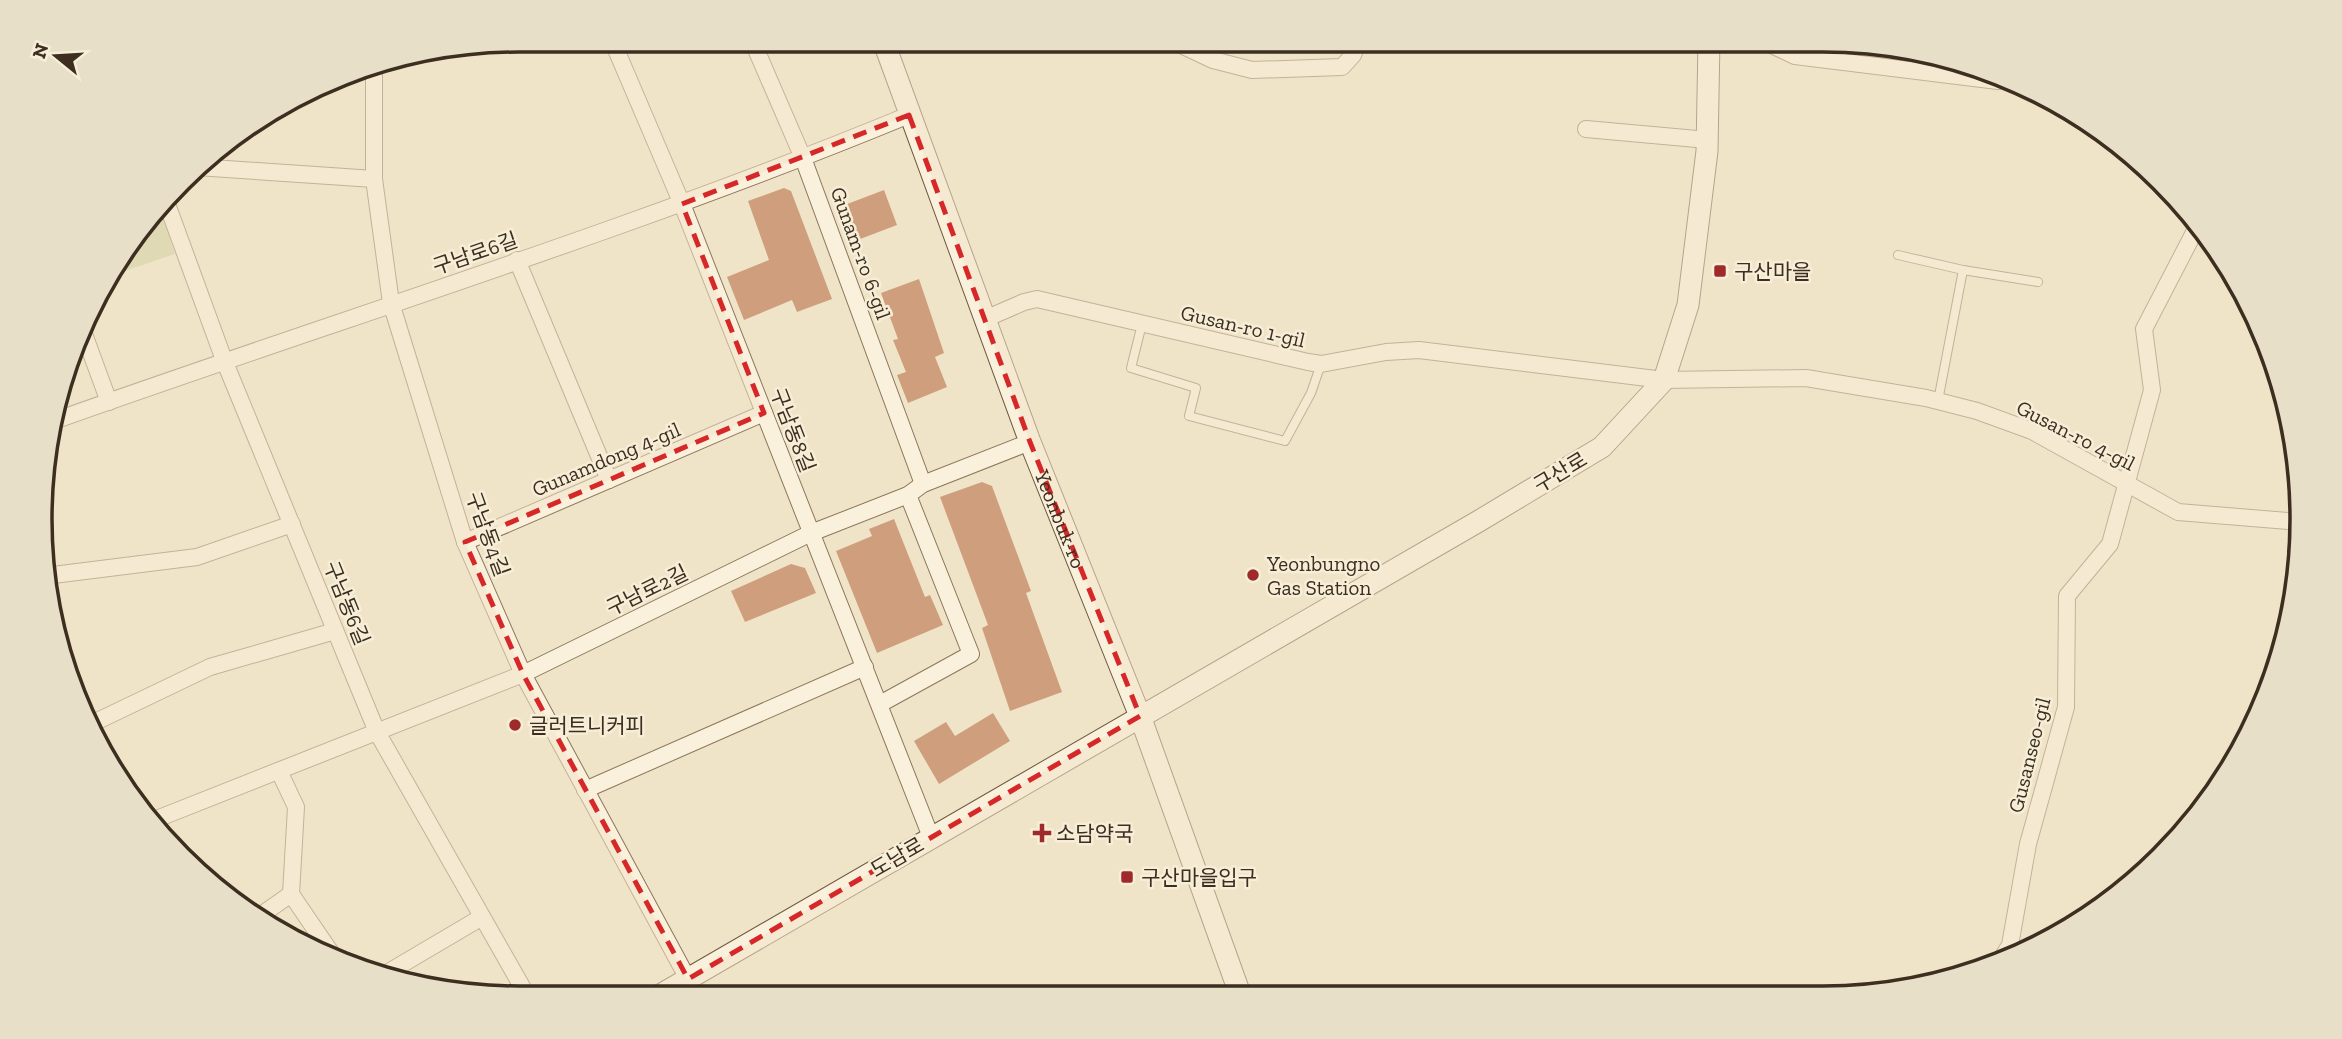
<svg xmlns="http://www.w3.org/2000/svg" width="2342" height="1039" viewBox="0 0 2342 1039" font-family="'Zilla Slab','Noto Sans KR',serif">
  <rect width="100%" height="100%" fill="#f0e4c8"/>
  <polygon fill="#c9cf9b" points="161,211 175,254 107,277"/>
  <g fill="#cf9f7d">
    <polygon points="784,188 791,191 832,299 797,312 792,300 744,320 727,277 769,260 748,201"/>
    <polygon points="884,190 897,225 855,241 842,206"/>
    <polygon points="919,279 944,353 935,357 947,387 908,403 897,375 906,372 893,340 898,339 881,293"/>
    <polygon points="982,482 992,486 1031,591 1026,593 1062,692 1010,711 982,628 988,625 940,497"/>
    <polygon points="894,519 925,597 930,595 943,625 877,653 836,551 872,536 869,529"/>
    <polygon points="791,564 805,568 816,593 745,622 731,591"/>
    <polygon points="993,713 1010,741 939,784 914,741 946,722 955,736"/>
  </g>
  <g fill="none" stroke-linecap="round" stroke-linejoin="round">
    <defs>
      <g id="lane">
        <polyline points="1898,255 1963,270 2038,282"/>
        <polyline points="1142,324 1131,368 1196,388 1189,416 1285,441 1311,393 1321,364"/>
        <polyline points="1938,401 1963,270"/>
      </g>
      <g id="street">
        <polyline points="612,40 682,204 931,837"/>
        <polyline points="752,40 803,158 923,484"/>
        <polyline points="1177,40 1179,44 1213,60 1252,70 1342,67 1353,55 1359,40"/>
        <polyline points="1761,40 1795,56 1998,81 2007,79"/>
        <polyline points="374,64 374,179 391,303 465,542 523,674 688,979"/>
        <polyline points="1586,129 1708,140"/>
        <polyline points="197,167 374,179"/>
        <polyline points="167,204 224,360 377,732 529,999"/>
        <polyline points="517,260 609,480"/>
        <polyline points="985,319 1024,302 1037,299 1308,362 1321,364 1386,352 1419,350 1664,380 1806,378 1926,398 1977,411 2032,431 2178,512 2300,522"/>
        <polyline points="84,334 109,402"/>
        <path d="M 51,422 C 337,320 628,231 909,115"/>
        <polyline points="465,542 764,413"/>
        <polyline points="45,576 197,557 292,524"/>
        <polyline points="880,704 971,654 908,495"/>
        <polyline points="89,725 210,667 335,631"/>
        <polyline points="279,771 296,807 291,894 336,960"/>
        <polyline points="585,790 865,667"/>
        <polyline points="154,820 523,674 811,533 908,495 923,484 1030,442"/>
        <polyline points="257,918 291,894"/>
        <polyline points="1998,964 2010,945 2028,844 2066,707 2067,596 2110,544 2152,390 2144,329 2199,223"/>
        <polyline points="382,976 482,917"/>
      </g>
      <g id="secondary">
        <path id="s1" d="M 883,40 L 1030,442 L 1140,716 L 1241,997"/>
        <polyline points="655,998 1479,521 1602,447 1664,380 1688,305 1707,151 1709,40"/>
      </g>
    </defs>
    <use href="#lane" stroke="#8d765c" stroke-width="10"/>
    <use href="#street" stroke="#8d765c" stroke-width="18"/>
    <use href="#secondary" stroke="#6f573f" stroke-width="23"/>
    <use href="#lane" stroke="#faf1dc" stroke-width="8"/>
    <use href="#street" stroke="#faf1dc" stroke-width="16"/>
    <use href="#secondary" stroke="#faf1dc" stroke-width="21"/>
  </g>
  <path d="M0 0H2342V1039H0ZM 909,115 L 1030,442 L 1140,716 L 688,979 L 523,674 L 465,542 L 764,413 L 682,204 Z" fill="#f0e4c8" fill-opacity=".55" fill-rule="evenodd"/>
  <path fill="none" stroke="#d62828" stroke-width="5" stroke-dasharray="14 9" stroke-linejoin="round" d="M 909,115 L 1030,442 L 1140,716 L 688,979 L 523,674 L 465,542 L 764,413 L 682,204 Z"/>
  <g fill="#9e2a2b" stroke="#f7eed8" stroke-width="2.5">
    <rect x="1713" y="264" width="14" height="14" rx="3.5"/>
    <circle cx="1253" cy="575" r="7"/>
    <circle cx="515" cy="725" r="7"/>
    <path d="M1038.5 822.5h7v7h7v7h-7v7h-7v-7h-7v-7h7z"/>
    <rect x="1120" y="870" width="14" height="14" rx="3.5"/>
  </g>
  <g text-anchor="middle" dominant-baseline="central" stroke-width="5" stroke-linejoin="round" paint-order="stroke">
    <g font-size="21" fill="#3d2e20" stroke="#f7eed8">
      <text transform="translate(475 253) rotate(-19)">구남로6길</text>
      <text transform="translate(861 253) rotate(70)">Gunam-ro 6-gil</text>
      <text transform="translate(1243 326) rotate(13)">Gusan-ro 1-gil</text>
      <text transform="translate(793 430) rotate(69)">구남동8길</text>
      <text transform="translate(2076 435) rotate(27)">Gusan-ro 4-gil</text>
      <text transform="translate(606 459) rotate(-23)">Gunamdong 4-gil</text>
      <text transform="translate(1560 472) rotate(-31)">구산로</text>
      <text stroke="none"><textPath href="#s1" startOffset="511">Yeonbuk-ro</textPath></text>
      <text transform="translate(488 534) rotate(70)">구남동4길</text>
      <text transform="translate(647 590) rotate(-26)">구남로2길</text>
      <text transform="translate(347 603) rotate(68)">구남동6길</text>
      <text transform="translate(2029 755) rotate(-76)">Gusanseo-gil</text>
      <text transform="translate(897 857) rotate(-30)">도남로</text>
    </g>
    <g font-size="21" fill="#3d2e20" stroke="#f7eed8" text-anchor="start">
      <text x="1734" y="271">구산마을</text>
      <text x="1267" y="563">Yeonbungno<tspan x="1267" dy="24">Gas Station</tspan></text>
      <text x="529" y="725">글러트니커피</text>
      <text x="1056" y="833">소담약국</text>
      <text x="1141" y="877">구산마을입구</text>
    </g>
  </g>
  <path d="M0 0H2342V1039H0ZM519 52H1823A467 467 0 0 1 2290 519V519A467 467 0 0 1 1823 986H519A467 467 0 0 1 52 519V519A467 467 0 0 1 519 52Z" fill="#e8dfc9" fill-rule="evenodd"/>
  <path fill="none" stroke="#3d2e20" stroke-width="3.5" d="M519 52H1823A467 467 0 0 1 2290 519V519A467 467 0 0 1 1823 986H519A467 467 0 0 1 52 519V519A467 467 0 0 1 519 52Z"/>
  <g transform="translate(56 56) rotate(288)" stroke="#f7eed8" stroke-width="5" paint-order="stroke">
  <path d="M0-5L12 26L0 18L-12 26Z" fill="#3d2e20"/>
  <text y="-10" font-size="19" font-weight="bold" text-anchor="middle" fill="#3d2e20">N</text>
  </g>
</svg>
